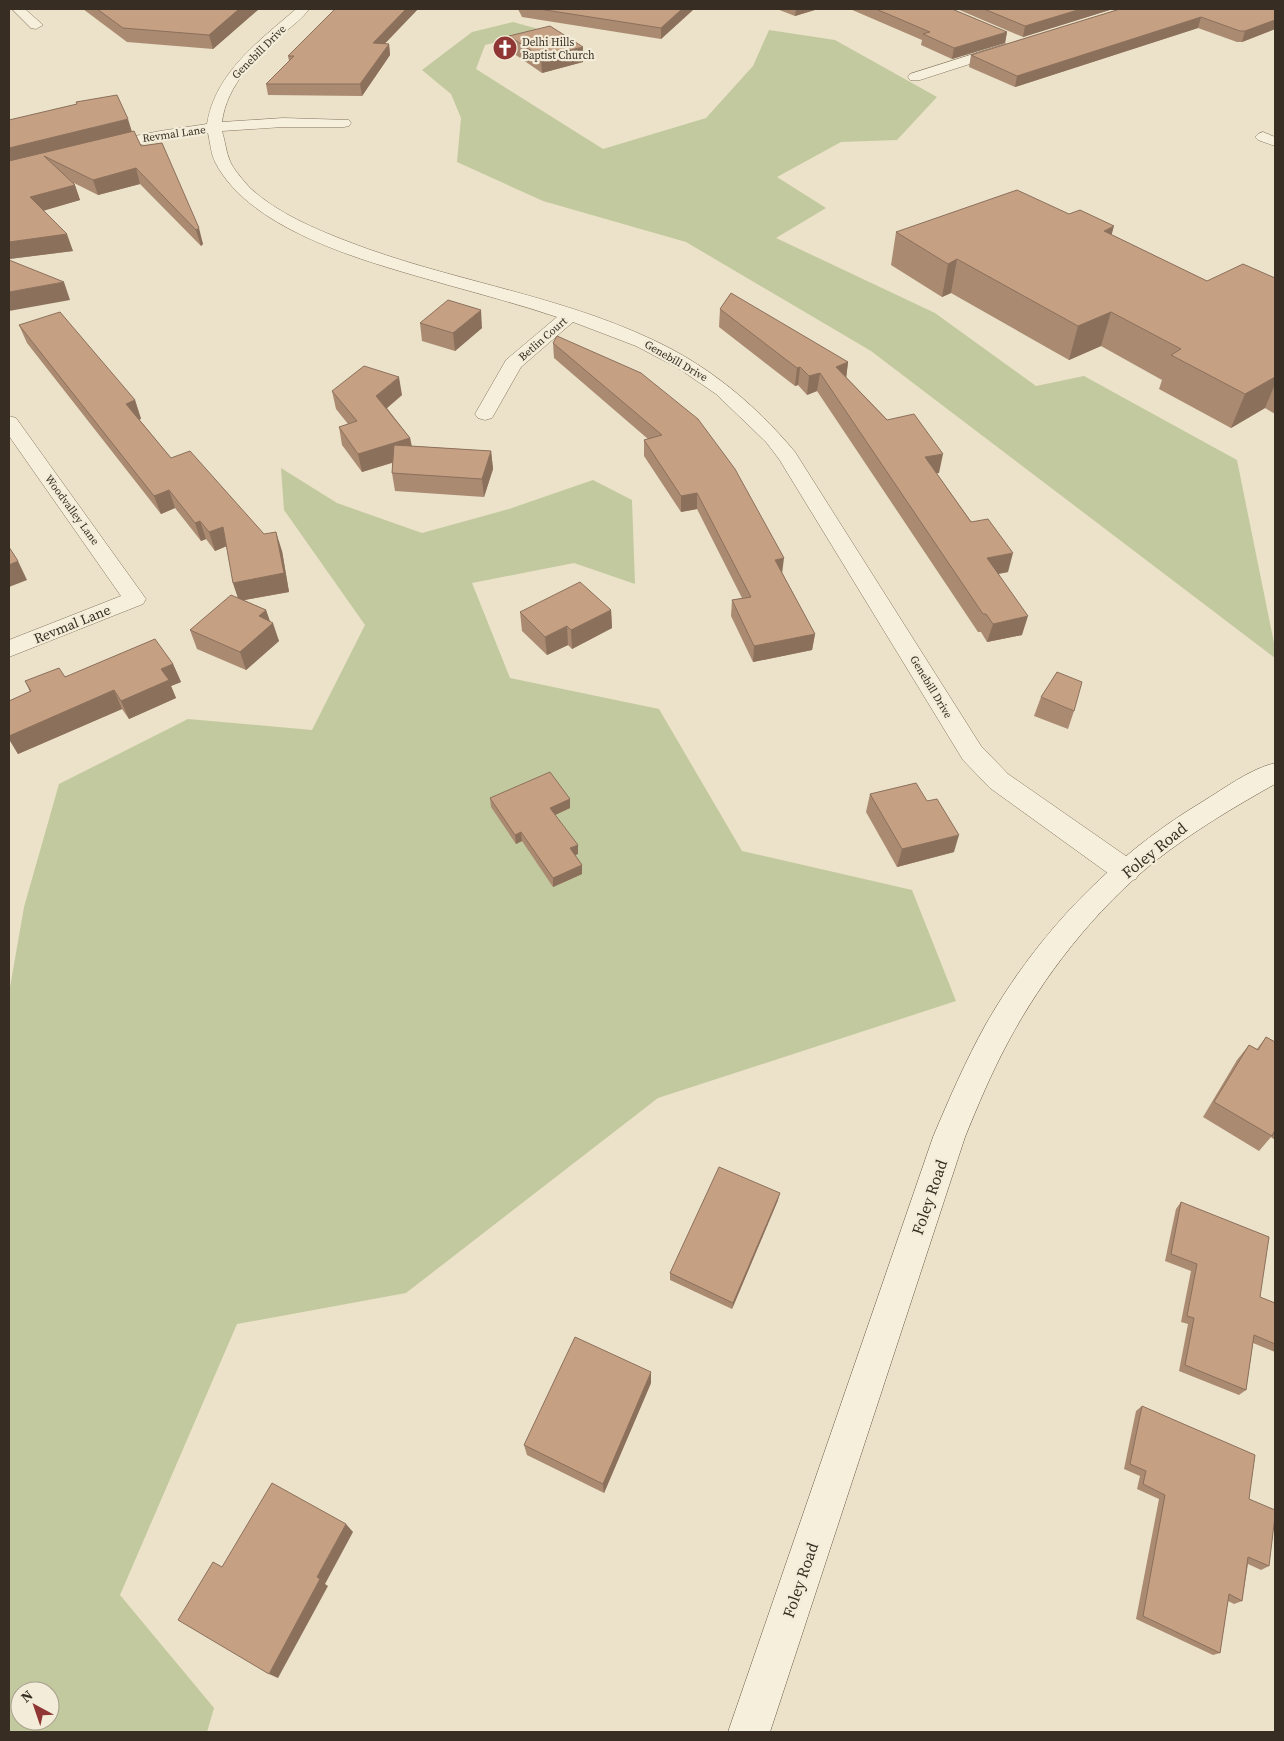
<svg xmlns="http://www.w3.org/2000/svg" width="1284" height="1741" viewBox="0 0 1284 1741" font-family="'Source Serif 4',serif">
  <rect width="100%" height="100%" fill="#ebe2c9"/>
  <g fill="#c3c99e" fill-rule="evenodd">
    <polygon points="513,22 542,30 485,45 476,69 603,149 706,118 753,66 769,30 835,40 937,97 897,140 841,142 777,177 826,208 776,238 935,313 1036,386 1084,376 1237,460 1275,648 1275,658 871,351 686,242 543,201 457,162 461,118 451,94 422,70 472,32"/>
    <path d="M 281,468 L 337,503 L 422,533 L 509,509 L 593,480 L 632,500 L 635,584 L 574,563 L 472,583 L 510,678 L 659,709 L 742,851 L 912,890 L 956,1001 L 658,1098 L 406,1293 L 237,1324 L 120,1595 L 214,1708 L 207,1732 L 9,1732 L 9,993 L 24,907 L 59,784 L 188,719 L 312,730 L 365,625 L 284,510 ZM 20,1691 L 50,1691 L 50,1721 L 20,1721 Z"/>
  </g>
  <g fill="none" stroke-linecap="round" stroke-linejoin="round">
    <defs>
      <g id="street">
        <polygon points="12,9 25,9 43,25 36,29 31,28"/>
        <path d="M 296,9 L 309,9 C 303,18 293,25 284,33 C 256,57 227,84 222,122 L 283,118 L 349,120 L 351,123 L 349,126 L 344,127 L 283,127 L 222,131 C 225,140 226,152 230,161 C 233,169 244,181 250,188 C 277,213 315,229 349,242 C 447,280 555,294 651,339 C 708,365 755,404 795,452 L 981,746 L 1008,774 L 1136,863 L 1140,871 L 1136,879 L 1126,882 L 1116,879 L 990,788 L 963,760 L 779,459 L 766,442 L 716,394 L 678,368 L 636,346 L 573,322 L 521,367 L 492,418 L 485,420 L 478,418 L 475,414 L 506,360 L 557,317 C 521,305 484,295 448,285 C 376,264 252,234 215,162 C 211,154 210,142 208,133 L 160,140 L 100,153 L 95,151 L 92,148 L 95,145 L 100,143 L 160,131 L 207,124 C 215,73 259,41 296,9 Z"/>
        <polygon points="1005,44 1010,45 1012,48 1010,51 920,80 910,80 908,77 910,74"/>
        <polygon points="1263,132 1275,137 1275,146 1258,140 1255,137 1258,134"/>
        <polygon points="9,416 16,418 146,599 143,604 9,657 9,640 121,596 9,436"/>
      </g>
      <path id="secondary" d="M 1275,763 L 1275,784 C 1234,807 1192,832 1154,862 C 1095,910 1043,976 1007,1044 C 991,1074 978,1105 965,1137 L 770,1732 L 728,1732 L 933,1137 C 949,1099 966,1060 986,1024 C 1038,933 1112,856 1202,802 C 1225,788 1250,769 1275,763 Z"/>
    </defs>
    <use href="#street" stroke="#86755f" stroke-width="1"/>
    <use href="#secondary" stroke="#685642" stroke-width="1"/>
    <use href="#street" fill="#f6efdc" fill-rule="evenodd"/>
    <use href="#secondary" fill="#f6efdc" fill-rule="evenodd"/>
  </g>
  <g fill="#aa8a71">
    <polygon points="83,9 259,9 213,49 127,42"/>
    <polygon points="335,9 418,9 385,43 389,44 390,55 362,96 268,95 266,84 289,61 288,56"/>
    <polygon points="518,9 694,9 661,39 522,17"/>
    <polygon points="777,9 818,9 795,16"/>
    <polygon points="850,9 952,9 1007,32 1005,43 952,59 921,45 922,40"/>
    <polygon points="957,9 1113,9 1023,37"/>
    <polygon points="1120,9 1275,9 1275,29 1242,42 1237,42 1198,28 1015,87 969,67 971,55"/>
    <polygon points="509,36 583,62 542,73 510,51"/>
    <polygon points="9,120 132,132 141,146 162,143 203,244 201,246 140,184 98,195 74,183 80,200 44,210 73,251 9,259"/>
    <polygon points="896,232 1112,235 1207,281 1275,278 1275,414 1265,408 1231,428 1159,389 1162,380 1101,346 1069,360 951,293 942,297 891,265"/>
    <polygon points="720,309 848,362 846,377 939,473 936,473 1008,572 998,574 1022,635 987,642 981,632 978,632 817,391 807,395 798,385 795,386 719,327"/>
    <polygon points="420,323 482,328 455,351 422,341"/>
    <polygon points="19,325 135,400 141,419 139,419 171,458 264,534 282,551 289,592 244,600 266,610 270,621 279,641 246,670 197,649 190,630 238,598 233,583 227,546 215,551 206,539 201,541 175,508 161,514 27,343"/>
    <polygon points="553,343 641,373 782,573 815,634 812,650 753,662 731,616 732,600 742,598 697,509 681,512 644,456 644,440 648,439 554,358"/>
    <polygon points="332,391 402,395 387,408 410,438 412,446 491,451 493,469 484,497 395,491 392,473 392,463 362,472 342,445 339,427 348,424 336,409"/>
    <polygon points="611,610 612,628 572,649 568,645 547,655 522,631 520,612"/>
    <polygon points="173,664 181,682 171,686 176,698 129,719 122,709 18,754 9,739 9,701 30,692 25,681"/>
    <polygon points="1041,697 1074,711 1068,729 1034,716"/>
    <polygon points="870,794 954,852 897,867 866,812"/>
    <polygon points="490,798 570,799 570,808 555,815 578,854 575,855 582,865 582,874 553,887 522,841 516,844 491,807"/>
    <polygon points="1266,1037 1275,1042 1275,1140 1271,1137 1259,1151 1203,1117 1237,1060 1249,1045 1257,1049"/>
    <polygon points="778,1200 732,1309 670,1280 670,1273"/>
    <polygon points="1181,1202 1260,1297 1275,1303 1275,1352 1253,1343 1246,1390 1239,1395 1179,1371 1188,1324 1181,1322 1191,1271 1165,1261 1176,1209"/>
    <polygon points="651,1383 604,1493 527,1455 524,1445"/>
    <polygon points="1142,1406 1249,1499 1269,1566 1261,1570 1248,1564 1242,1601 1234,1604 1228,1601 1220,1653 1213,1655 1136,1619 1159,1499 1137,1489 1140,1476 1124,1469 1136,1411"/>
  </g>
  <g fill="#8b705c">
    <polygon points="239,9 259,9 213,49 209,35"/>
    <polygon points="406,9 418,9 375,54 373,43"/>
    <polygon points="682,9 694,9 661,39 661,28"/>
    <polygon points="796,9 818,9 795,16"/>
    <polygon points="1081,9 1113,9 1023,37 1025,26"/>
    <polygon points="1201,17 1198,28 1015,87 1017,76"/>
    <polygon points="1275,20 1275,29 1242,42 1245,31"/>
    <polygon points="1007,32 1005,43 952,59 954,48"/>
    <polygon points="389,44 390,55 362,96 360,84"/>
    <polygon points="583,47 583,62 542,73 541,57"/>
    <polygon points="128,119 133,135 9,165 9,148"/>
    <polygon points="136,168 140,184 98,195 93,180"/>
    <polygon points="75,185 80,200 36,213 30,197"/>
    <polygon points="1114,226 1105,259 1104,231"/>
    <polygon points="199,228 203,244 201,246 196,230"/>
    <polygon points="67,234 73,251 9,259 9,242"/>
    <polygon points="957,259 951,293 942,297 948,264"/>
    <polygon points="64,282 70,300 9,311 9,292"/>
    <polygon points="481,310 482,328 455,351 453,333"/>
    <polygon points="1111,312 1101,346 1069,360 1078,326"/>
    <polygon points="848,362 846,380 836,367"/>
    <polygon points="800,367 798,385 795,386 797,368"/>
    <polygon points="820,373 817,391 807,395 809,376"/>
    <polygon points="399,377 402,395 380,414 376,396"/>
    <polygon points="1275,377 1275,384 1265,408 1231,428 1245,394"/>
    <polygon points="135,400 141,419 132,422 126,404"/>
    <polygon points="410,438 413,456 362,472 358,454"/>
    <polygon points="491,451 493,469 484,497 482,479"/>
    <polygon points="943,454 939,473 921,476 925,457"/>
    <polygon points="169,490 175,508 161,514 154,496"/>
    <polygon points="697,493 697,509 681,512 681,496"/>
    <polygon points="200,521 206,539 201,541 195,523"/>
    <polygon points="223,527 229,545 215,551 209,532"/>
    <polygon points="276,532 282,551 289,592 239,601 233,583"/>
    <polygon points="1013,553 1008,572 982,577 987,558"/>
    <polygon points="784,558 782,574 775,560"/>
    <polygon points="18,561 27,580 9,587 9,565"/>
    <polygon points="266,610 271,625 273,623 279,641 246,670 240,652 259,616"/>
    <polygon points="611,610 612,628 572,649 571,630"/>
    <polygon points="1028,616 1022,635 987,642 993,624"/>
    <polygon points="567,626 568,645 547,655 545,637"/>
    <polygon points="815,634 812,650 753,662 754,646"/>
    <polygon points="173,664 181,682 171,686 176,698 129,719 121,701 161,669"/>
    <polygon points="114,690 122,709 18,754 9,739 9,736"/>
    <polygon points="570,799 570,808 551,817 550,808"/>
    <polygon points="521,832 522,841 516,844 515,835"/>
    <polygon points="959,835 954,852 897,867 902,849"/>
    <polygon points="578,845 578,854 570,857 570,848"/>
    <polygon points="582,865 582,874 553,887 553,878"/>
    <polygon points="780,1193 778,1200 732,1309 733,1303"/>
    <polygon points="651,1372 651,1383 604,1493 603,1484"/>
    <polygon points="346,1524 353,1532 325,1584 328,1586 278,1678 269,1674 317,1577"/>
  </g>
  <g fill="#c6a083" stroke="#8b705c">
    <polygon points="97,9 239,9 209,35 123,28"/>
    <polygon points="335,9 406,9 373,43 389,44 360,84 266,84 294,56 288,56"/>
    <polygon points="539,9 682,9 661,28"/>
    <polygon points="876,9 952,9 1007,32 954,48 923,34 930,32"/>
    <polygon points="984,9 1081,9 1025,26"/>
    <polygon points="1120,9 1275,9 1275,20 1245,31 1240,31 1201,17 1017,76 971,55"/>
    <polygon points="550,26 583,47 541,57 509,36"/>
    <polygon points="117,95 128,119 9,148 9,120 77,104 76,102"/>
    <polygon points="134,131 141,146 162,143 199,228 196,230 136,168 93,180 44,156 75,185 30,197 67,234 9,242 9,161"/>
    <polygon points="1017,190 1069,214 1080,210 1114,226 1104,231 1207,281 1243,264 1275,278 1275,377 1245,394 1171,355 1181,349 1111,312 1078,326 957,259 948,264 896,232"/>
    <polygon points="9,260 64,282 9,292"/>
    <polygon points="731,293 848,362 836,367 887,420 914,414 943,454 925,457 971,522 988,519 1013,553 987,558 1028,616 993,624 986,614 983,614 820,373 809,376 800,367 797,368 720,309"/>
    <polygon points="448,300 481,310 453,333 420,323"/>
    <polygon points="60,312 135,400 126,404 171,458 190,451 264,534 276,532 284,573 233,583 223,527 209,532 200,521 195,523 169,490 154,496 19,325"/>
    <polygon points="557,336 641,373 698,419 735,469 784,558 775,560 815,634 754,646 732,600 751,597 697,493 681,496 644,440 662,435 553,343"/>
    <polygon points="364,366 399,377 376,396 410,438 358,454 339,427 357,421 332,391"/>
    <polygon points="394,445 491,451 482,479 392,473"/>
    <polygon points="9,547 18,561 9,565"/>
    <polygon points="580,582 611,610 571,630 567,626 545,637 520,612"/>
    <polygon points="231,595 266,610 259,616 273,623 240,652 190,630"/>
    <polygon points="155,639 173,664 161,669 169,680 121,701 114,690 9,736 9,701 31,691 25,681 59,668 65,677"/>
    <polygon points="1057,672 1082,682 1074,711 1041,697"/>
    <polygon points="550,772 570,799 550,808 578,845 570,848 582,865 553,878 521,832 515,835 490,798"/>
    <polygon points="916,783 927,801 937,799 959,835 902,849 870,794"/>
    <polygon points="1266,1037 1275,1042 1275,1130 1272,1136 1214,1102 1249,1045 1258,1050"/>
    <polygon points="719,1167 780,1193 733,1303 670,1273"/>
    <polygon points="1181,1202 1269,1237 1260,1297 1275,1303 1275,1344 1254,1335 1246,1390 1185,1365 1194,1318 1187,1316 1197,1264 1171,1254"/>
    <polygon points="575,1337 651,1372 603,1484 524,1445"/>
    <polygon points="1142,1406 1255,1455 1249,1499 1275,1510 1275,1516 1269,1566 1248,1557 1242,1601 1229,1594 1220,1653 1143,1616 1165,1495 1143,1484 1146,1471 1130,1464"/>
    <polygon points="272,1483 346,1524 317,1577 320,1579 269,1674 178,1620 213,1562 222,1567"/>
  </g>
  <defs>
    <symbol id="church-disc" viewBox="-11 -11 22 22"><circle r="9.5" fill="#903634" stroke="#f3ecd8"/><path d="M-1.2-6h2.4v3.5h3.3v2.4h-3.3V6h-2.4V-.1h-3.3v-2.4h3.3Z" fill="#fff"/></symbol>
  </defs>
  <g fill-rule="evenodd">
    <use href="#church-disc" x="491" y="34" width="28" height="28"/>
  </g>
  <g text-anchor="middle" dominant-baseline="central" stroke-width="4.5" stroke-linejoin="round" paint-order="stroke">
    <g font-size="11" fill="#382d22" stroke="#f3ecd8" text-anchor="start">
      <text x="522" y="42">Delhi Hills<tspan x="522" dy="13">Baptist Church</tspan></text>
    </g>
    <g font-size="11" fill="#382d22" stroke="#f3ecd8">
      <text transform="translate(259 52) rotate(-45)">Genebill Drive</text>
      <text transform="translate(174 134) rotate(-8)">Revmal Lane</text>
      <text transform="translate(543 339) rotate(-41)">Betlin Court</text>
      <text transform="translate(676 361) rotate(30)">Genebill Drive</text>
      <text transform="translate(72 510) rotate(54)">Woodvalley Lane</text>
      <text transform="translate(931 687) rotate(59)">Genebill Drive</text>
    </g>
    <g font-size="14" fill="#382d22" stroke="#f3ecd8">
      <text transform="translate(72 624) rotate(-22)">Revmal Lane</text>
    </g>
    <g font-size="16" fill="#382d22" stroke="#f3ecd8">
      <text transform="translate(1154 850) rotate(-39)">Foley Road</text>
      <text transform="translate(929 1197) rotate(-71)">Foley Road</text>
      <text transform="translate(800 1580) rotate(-71)">Foley Road</text>
    </g>
  </g>
  <rect width="1284" height="1741" fill="none" stroke="#382d22" stroke-width="20"/>
  <g transform="translate(35 1706) rotate(320)"><circle r="24" fill="#f3ecd8" stroke="#a8a08f"/>
  <path d="M0-4L9 19L0 12L-9 19Z" fill="#903634"/>
  <text y="-8" font-size="14" font-weight="bold" text-anchor="middle" fill="#382d22">N</text>
  </g>
</svg>
